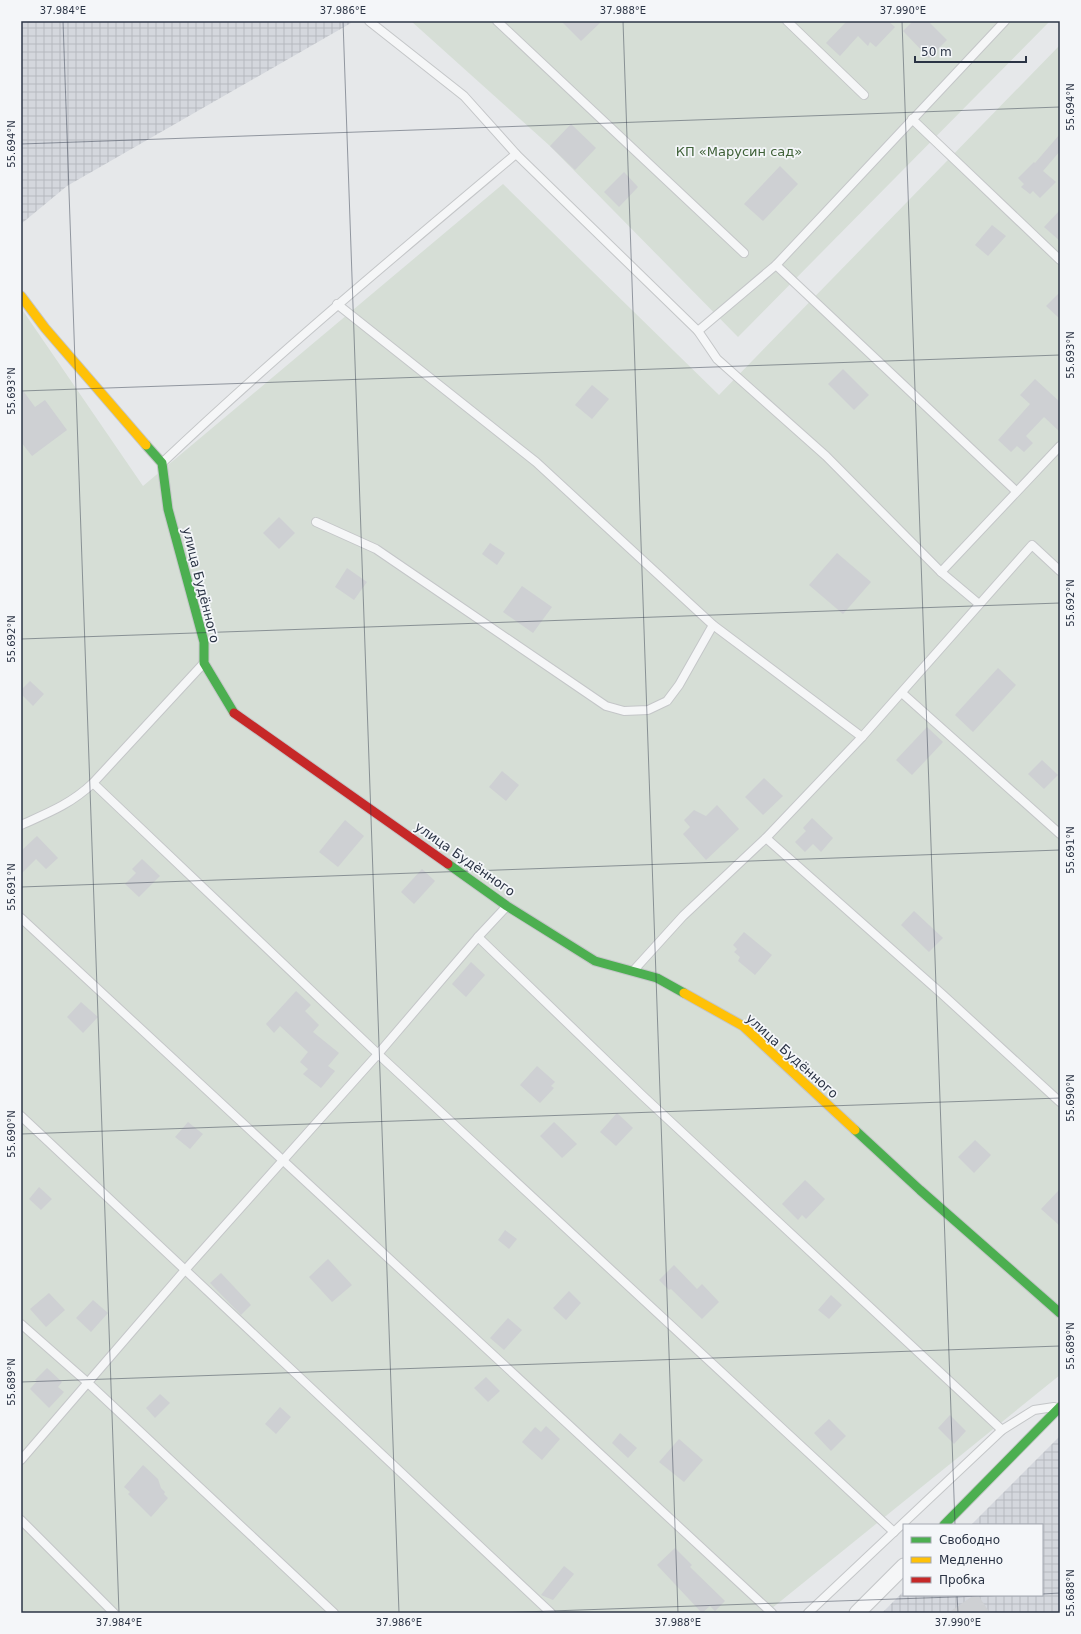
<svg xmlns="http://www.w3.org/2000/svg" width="1081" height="1634" viewBox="0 0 1081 1634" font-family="'DejaVu Sans',sans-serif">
  <defs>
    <pattern id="industrial-grid" width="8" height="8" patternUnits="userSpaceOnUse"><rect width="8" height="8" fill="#d4d7dd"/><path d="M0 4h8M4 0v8" fill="none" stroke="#b6b9bf"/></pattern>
  </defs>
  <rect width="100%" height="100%" fill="#e6e8ea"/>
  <g fill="url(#industrial-grid)">
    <polygon points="21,21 349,21 351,23 67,186 21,224"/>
    <polygon points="1060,1436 1060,1613 882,1613 904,1591 904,1595 1042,1595 1042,1525 971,1525"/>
  </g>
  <g fill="#d6ded6">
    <polygon points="411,21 1050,21 738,337 550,146"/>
    <polygon points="1060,45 1060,1375 766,1613 21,1613 21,308 143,486 503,184 719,395"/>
  </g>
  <g fill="#ced0d3">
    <polygon points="561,21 602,21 581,41"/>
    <polygon points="847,21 888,21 895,27 876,47 870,42 868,46 858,36 840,56 826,43"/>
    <polygon points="913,21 928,21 947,40 929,58 903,31"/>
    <polygon points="571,124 596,148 575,170 550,146"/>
    <polygon points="1060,134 1060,151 1043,171 1056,182 1040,198 1033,191 1030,194 1021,187 1024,184 1018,178 1034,162 1035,163"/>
    <polygon points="780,166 798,184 763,221 744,204"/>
    <polygon points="624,172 638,187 619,207 604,192"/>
    <polygon points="1060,210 1060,241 1044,227"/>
    <polygon points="992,225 1006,236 988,256 975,245"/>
    <polygon points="1060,292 1060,319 1046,306"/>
    <polygon points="843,369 869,395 854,410 828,384"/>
    <polygon points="1035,379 1060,402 1060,432 1044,417 1026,436 1033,443 1024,452 1017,446 1011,452 998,440 1030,404 1020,395"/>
    <polygon points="592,385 609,399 592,419 575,405"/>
    <polygon points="21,388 35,407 45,400 67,430 32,456 21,442"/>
    <polygon points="279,517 295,533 279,549 263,533"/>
    <polygon points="490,543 505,553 497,565 482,554"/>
    <polygon points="837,553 871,582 843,614 809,585"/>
    <polygon points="347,568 367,582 354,600 335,587"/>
    <polygon points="522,586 552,607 533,633 503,612"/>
    <polygon points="998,668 1016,685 973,732 955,715"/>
    <polygon points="30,681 44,694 33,706 21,694 21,690"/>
    <polygon points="927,727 943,742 912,775 896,760"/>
    <polygon points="1042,760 1058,775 1044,789 1028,774"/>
    <polygon points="502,771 519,785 506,801 489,787"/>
    <polygon points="764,778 783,796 763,815 745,797"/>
    <polygon points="717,805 739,829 706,860 683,834 690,827 684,820 694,810 706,816"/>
    <polygon points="812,818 833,838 821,852 813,844 805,852 795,842 806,831 803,828"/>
    <polygon points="345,820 364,836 338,867 319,852"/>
    <polygon points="37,836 58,858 46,869 36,859 21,874 21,851"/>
    <polygon points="142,859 160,876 139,897 125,884 136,873 132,869"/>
    <polygon points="422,869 435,881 414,904 401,892"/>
    <polygon points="914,911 943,938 929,952 901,925"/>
    <polygon points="744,932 772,955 755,975 738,961 740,957 734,952 737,949 733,945"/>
    <polygon points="471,962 485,975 466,997 452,984"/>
    <polygon points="296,991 311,1005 305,1011 319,1025 313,1032 339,1053 328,1066 335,1071 321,1088 303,1074 308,1069 300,1062 308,1052 280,1026 274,1033 266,1024"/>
    <polygon points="81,1002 98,1017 83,1033 67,1017"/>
    <polygon points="537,1066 555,1082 551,1086 554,1088 540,1103 520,1085"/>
    <polygon points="617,1113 633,1128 616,1146 600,1132"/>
    <polygon points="188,1122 203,1134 190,1149 175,1137"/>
    <polygon points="554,1122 577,1144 562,1158 540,1136"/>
    <polygon points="975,1140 991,1155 974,1173 958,1157"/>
    <polygon points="805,1180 825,1199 806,1219 802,1215 798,1220 782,1204"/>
    <polygon points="39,1187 52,1199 41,1210 29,1199"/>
    <polygon points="1060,1189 1060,1226 1041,1209"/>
    <polygon points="505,1230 517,1239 509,1249 498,1240"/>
    <polygon points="328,1259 352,1285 332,1302 309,1277"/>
    <polygon points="674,1265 697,1289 702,1284 719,1302 702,1319 671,1289 669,1290 659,1280"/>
    <polygon points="221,1273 251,1305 241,1315 210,1283"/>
    <polygon points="569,1291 581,1303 566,1320 553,1308"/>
    <polygon points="49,1293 65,1310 46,1327 30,1309"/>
    <polygon points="831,1295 842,1305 829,1319 818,1310"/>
    <polygon points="93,1300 108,1313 91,1332 76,1318"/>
    <polygon points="508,1318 522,1330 504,1350 490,1338"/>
    <polygon points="47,1368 62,1382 58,1387 64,1392 49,1408 30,1389 37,1381 35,1380"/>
    <polygon points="486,1377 500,1391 488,1402 474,1388"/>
    <polygon points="160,1394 170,1403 155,1418 146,1408"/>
    <polygon points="280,1407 291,1417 276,1434 265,1424"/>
    <polygon points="950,1415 966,1431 954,1444 938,1428"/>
    <polygon points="829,1419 846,1436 831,1451 814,1433"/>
    <polygon points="546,1426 560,1439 542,1460 522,1442 535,1427 541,1432"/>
    <polygon points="620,1433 637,1448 628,1458 612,1443"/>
    <polygon points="679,1439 703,1460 684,1482 659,1462"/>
    <polygon points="143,1465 158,1479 161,1488 165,1492 164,1494 168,1498 151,1517 128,1494 130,1492 124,1487"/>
    <polygon points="675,1548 692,1565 690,1567 725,1601 715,1611 710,1606 702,1613 657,1565"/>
    <polygon points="564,1566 574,1574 553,1600 541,1595"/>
    <polygon points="974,1595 978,1595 990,1613 948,1613"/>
  </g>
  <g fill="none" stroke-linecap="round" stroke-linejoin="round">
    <defs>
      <g id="lane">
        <polyline points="369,21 464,96 516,154 698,331 717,359 826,456 941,572 979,604"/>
        <polyline points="497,21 744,253"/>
        <polyline points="787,21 864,95"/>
        <polyline points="912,119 1060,260"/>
        <polyline points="776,265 1016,491"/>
        <polyline points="337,304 536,462 713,625 862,737"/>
        <polyline points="698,331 776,265 1005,21"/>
        <path d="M 162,463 C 276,355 396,255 516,154"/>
        <polyline points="316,522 376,549 606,706 624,711 648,710 667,701 679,685 713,625"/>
        <polyline points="941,572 1060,446"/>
        <polyline points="902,693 1060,834"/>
        <polyline points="93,783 378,1054 894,1532"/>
        <path d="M 21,825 C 48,813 71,804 93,783 L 204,663"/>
        <polyline points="766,838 942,994 1060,1102"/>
        <polyline points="21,918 772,1613"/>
        <polyline points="478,937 643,1096 1002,1430"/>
        <polyline points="634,970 683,916 766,838 862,737 1032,545 1060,571"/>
        <polyline points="21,1116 551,1613"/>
        <polyline points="21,1324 87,1382 334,1613"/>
        <polyline points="21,1460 185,1270 378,1054 478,937 507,906"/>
        <polyline points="21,1520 114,1613"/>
        <polyline points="808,1613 1002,1430 1034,1410 1054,1407"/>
      </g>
      <polyline id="street" points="857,1613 904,1566"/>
      <g id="fast">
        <polyline points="146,445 162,463 168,509 204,642 204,663 234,713"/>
        <polyline points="448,864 507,906 595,961 657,978 684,993"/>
        <polyline points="855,1130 920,1190 1060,1313"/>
        <polyline points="944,1525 1060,1407"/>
      </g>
      <g id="slow">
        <polyline points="21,296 45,328 146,445"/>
        <polyline points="684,993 743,1026 855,1130"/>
      </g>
      <polyline id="jam" points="234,713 448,864"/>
    </defs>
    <use href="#lane" stroke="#c4c6c8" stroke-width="10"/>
    <use href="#street" stroke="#c4c6c8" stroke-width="17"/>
    <use href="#fast" stroke="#c4c6c8" stroke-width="11"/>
    <use href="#slow" stroke="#c4c6c8" stroke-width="11"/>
    <use href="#jam" stroke="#c4c6c8" stroke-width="11"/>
    <use href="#lane" stroke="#f5f6f7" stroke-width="8"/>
    <use href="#street" stroke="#f5f6f7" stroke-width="15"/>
    <use href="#fast" stroke="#4caf50" stroke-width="9"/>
    <use href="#slow" stroke="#ffc107" stroke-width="9"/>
    <use href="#jam" stroke="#c62828" stroke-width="9"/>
  </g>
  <path fill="none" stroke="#2b3445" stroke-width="1" stroke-opacity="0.45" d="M 63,21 L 119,1613M 343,21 L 399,1613M 623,21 L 678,1613M 902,21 L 955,1525M 21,144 L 1060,107M 21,391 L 1060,355M 21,639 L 1060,603M 21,887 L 1060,850M 21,1134 L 1060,1098M 21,1382 L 1060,1346M 1042,1594 L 1060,1593M 957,1595 L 958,1613M 494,1613 L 1010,1595"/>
  <g text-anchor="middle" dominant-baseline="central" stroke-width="3.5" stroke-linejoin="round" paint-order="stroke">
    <g font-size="13" fill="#3f6138" stroke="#f4f6f9">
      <text x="739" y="151">КП «Марусин сад»</text>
    </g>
    <g font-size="13" fill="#2b3445" stroke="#f4f6f9">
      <text transform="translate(201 585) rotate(76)">улица Будённого</text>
      <text transform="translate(465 859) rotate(35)">улица Будённого</text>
      <text transform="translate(792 1056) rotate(42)">улица Будённого</text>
    </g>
  </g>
  <rect width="1081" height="1634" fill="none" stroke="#f4f6f9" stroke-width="44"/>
  <rect x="903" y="1524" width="140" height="72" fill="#f4f6f9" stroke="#a4a8b1"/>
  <rect x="911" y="1537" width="20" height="6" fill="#4caf50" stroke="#a4a8b1"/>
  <text x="939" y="1544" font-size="12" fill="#2b3445">Свободно</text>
  <rect x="911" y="1557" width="20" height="6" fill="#ffc107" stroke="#a4a8b1"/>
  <text x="939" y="1564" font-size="12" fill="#2b3445">Медленно</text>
  <rect x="911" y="1577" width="20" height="6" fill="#c62828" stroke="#a4a8b1"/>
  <text x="939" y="1584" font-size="12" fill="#2b3445">Пробка</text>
  <path d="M915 56v6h111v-6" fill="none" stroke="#2b3445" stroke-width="2"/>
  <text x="921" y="56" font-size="12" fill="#2b3445" stroke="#f4f6f9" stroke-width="3" paint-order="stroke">50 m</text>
  <rect x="22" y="22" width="1037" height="1590" fill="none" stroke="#2b3445" stroke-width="1.5"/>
  <g font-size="10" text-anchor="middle" fill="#2b3445">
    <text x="63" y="14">37.984°E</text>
    <text x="343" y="14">37.986°E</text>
    <text x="623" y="14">37.988°E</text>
    <text x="903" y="14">37.990°E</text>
    <text transform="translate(1070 107) rotate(-90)" y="4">55.694°N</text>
    <text transform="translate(11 144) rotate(-90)" y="4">55.694°N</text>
    <text transform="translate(1070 355) rotate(-90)" y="4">55.693°N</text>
    <text transform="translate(11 391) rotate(-90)" y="4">55.693°N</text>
    <text transform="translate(1070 603) rotate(-90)" y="4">55.692°N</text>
    <text transform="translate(11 639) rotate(-90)" y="4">55.692°N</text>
    <text transform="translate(1070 850) rotate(-90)" y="4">55.691°N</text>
    <text transform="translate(11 887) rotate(-90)" y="4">55.691°N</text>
    <text transform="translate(1070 1098) rotate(-90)" y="4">55.690°N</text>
    <text transform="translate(11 1134) rotate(-90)" y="4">55.690°N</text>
    <text transform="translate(1070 1346) rotate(-90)" y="4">55.689°N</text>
    <text transform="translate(11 1382) rotate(-90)" y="4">55.689°N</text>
    <text transform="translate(1070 1593) rotate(-90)" y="4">55.688°N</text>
    <text x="119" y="1626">37.984°E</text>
    <text x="399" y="1626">37.986°E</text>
    <text x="678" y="1626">37.988°E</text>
    <text x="958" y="1626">37.990°E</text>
  </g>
</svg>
